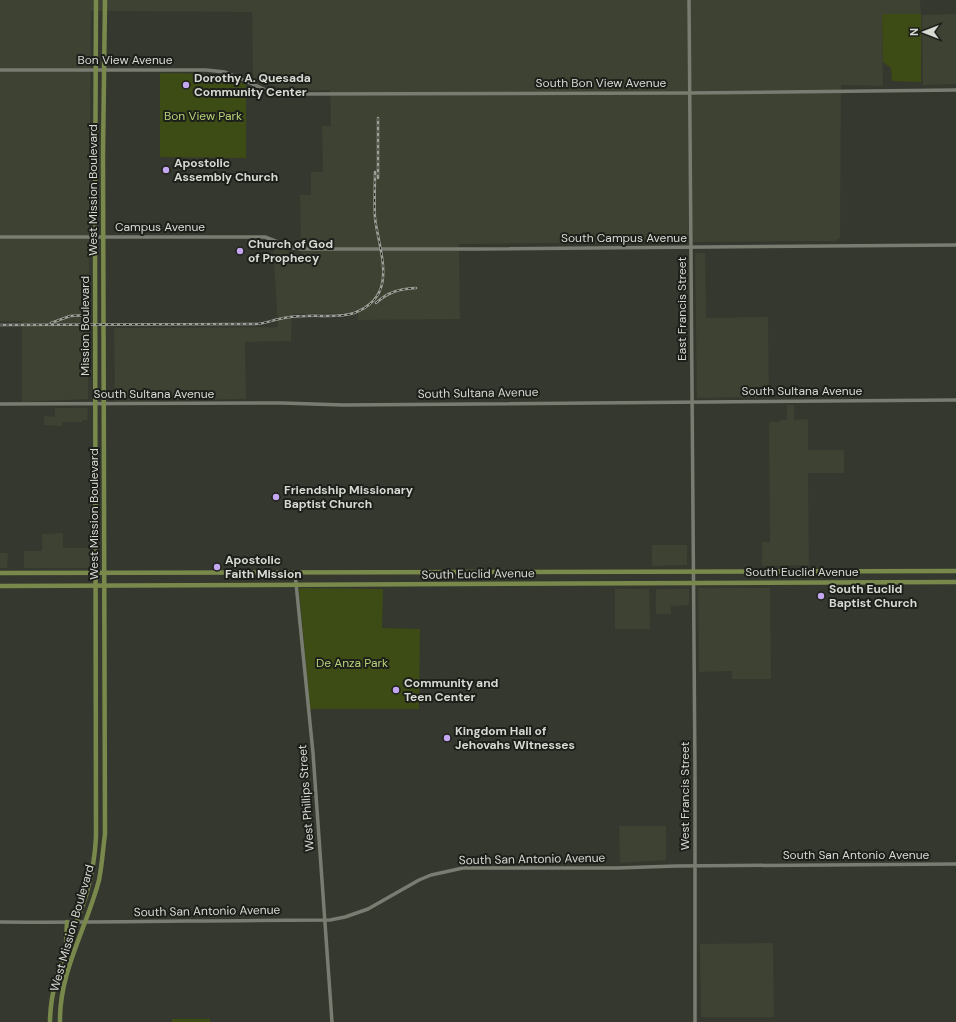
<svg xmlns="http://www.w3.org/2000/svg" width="956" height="1022" viewBox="0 0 956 1022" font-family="'DM Sans',sans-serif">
  <rect width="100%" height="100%" fill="#35382e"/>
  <g fill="#3d4232">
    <polygon points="0,0 920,0 921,14 882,14 883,86 841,85 840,238 835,241 459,244 460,319 358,320 358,309 350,313 292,314 291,341 245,342 246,399 115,401 114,328 278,327 273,248 278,246 296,254 301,254 300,195 311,195 311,172 323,172 322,126 331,126 330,90 292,91 253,80 252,12 91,11 88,399 22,402 22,321 0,321"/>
    <polygon points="956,14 956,84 923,85 922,15"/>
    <polygon points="695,253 705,253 706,318 768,317 769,397 697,398"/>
    <polygon points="787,405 794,405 794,420 808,419 808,450 844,450 844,473 808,473 809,565 762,566 762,542 770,542 769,422 780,422 780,420 787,420"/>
    <polygon points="55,408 88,408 87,420 82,420 82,422 62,422 62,426 44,425 44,416 55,417"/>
    <polygon points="63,533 63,548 89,548 89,568 24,568 24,551 42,551 42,534"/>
    <polygon points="652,545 687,545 687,565 652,566"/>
    <polygon points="0,553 8,553 7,568 0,568"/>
    <polygon points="770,588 771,679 732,679 732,671 699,672 698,588"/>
    <polygon points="615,589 649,589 650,629 615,629"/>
    <polygon points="656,589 689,589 689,605 671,606 671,614 656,614"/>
    <polygon points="619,826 666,826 666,860 620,863"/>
    <polygon points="773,943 774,1017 701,1017 700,944"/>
  </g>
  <g fill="#3d4b15">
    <polygon points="882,14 921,14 921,82 892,81 891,68 883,62"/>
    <path d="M 160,73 C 190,74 219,71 246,85 L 246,158 L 160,157 Z"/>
    <polygon points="299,588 383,589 382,628 420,629 419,709 310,709"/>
    <rect x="172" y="1019" width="38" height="3"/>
  </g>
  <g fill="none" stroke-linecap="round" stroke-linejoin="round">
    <g stroke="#787c71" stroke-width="3.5">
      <polyline points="689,0 695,774 695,1022"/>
      <polyline points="0,70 206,70 225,72 266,90 279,94 294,94 690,93 956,90"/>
      <polyline points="0,237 265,237 293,248 302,249 478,249 956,245"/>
      <polyline points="0,404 282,403 343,405 956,400"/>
      <polyline points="295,573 313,753 332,1022"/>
      <path d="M 0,922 C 110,923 220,920 330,920 L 345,917 L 368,909 L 419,880 L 431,875 L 463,868 L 617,868 L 676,866 L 956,864"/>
    </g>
    <g stroke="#79894b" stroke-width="4.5">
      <polyline points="0,573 956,571"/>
      <polyline points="0,586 956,582"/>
      <polyline points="66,944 67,922"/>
      <path d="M 50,1022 C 50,976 74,935 87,892 C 92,874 95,856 96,837 L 95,225 L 96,0"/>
      <path d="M 60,1022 C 59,972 87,927 99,880 C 102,865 103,849 105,834 L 103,153 L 105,0"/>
    </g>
    <defs>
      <g id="rail">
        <polyline points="378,118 378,178"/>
        <path d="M 376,303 C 388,292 399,289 416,288"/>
        <polyline points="51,323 70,316 89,315"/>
        <path d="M 0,325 L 255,324 C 263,324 270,321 279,319 C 287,317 297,316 306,316 C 321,315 339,318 354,313 C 400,296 379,252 375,218 C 374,203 375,187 375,172"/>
      </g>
    </defs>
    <use href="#rail" stroke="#9da098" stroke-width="2.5"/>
    <use href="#rail" stroke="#1d1f1a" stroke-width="1" stroke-dasharray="3" stroke-linecap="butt"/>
  </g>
  <g fill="#c4a7f1" stroke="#1d1f1a" stroke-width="1.5">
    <circle cx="186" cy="85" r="4"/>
    <circle cx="166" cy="170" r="4"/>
    <circle cx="240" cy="251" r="4"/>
    <circle cx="276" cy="497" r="4"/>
    <circle cx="217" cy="567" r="4"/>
    <circle cx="821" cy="596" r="4"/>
    <circle cx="396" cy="690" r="4"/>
    <circle cx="447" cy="738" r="4"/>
  </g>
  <g text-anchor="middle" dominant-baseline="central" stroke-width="4" stroke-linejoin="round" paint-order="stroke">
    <g font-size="12" fill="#d7d9d3" stroke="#1d1f1a">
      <text x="125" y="60">Bon View Avenue</text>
      <text x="601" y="83">South Bon View Avenue</text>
      <text transform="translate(93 190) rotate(-90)">West Mission Boulevard</text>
      <text x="160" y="227">Campus Avenue</text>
      <text x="624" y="238">South Campus Avenue</text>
      <text transform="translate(682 309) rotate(-90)">East Francis Street</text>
      <text transform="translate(85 326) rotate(-90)">Mission Boulevard</text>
      <text x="802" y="391">South Sultana Avenue</text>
      <text transform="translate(478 393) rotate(-1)">South Sultana Avenue</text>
      <text x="154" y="394">South Sultana Avenue</text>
      <text transform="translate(94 514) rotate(-90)">West Mission Boulevard</text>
      <text x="802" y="572">South Euclid Avenue</text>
      <text transform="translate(478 574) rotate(-1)">South Euclid Avenue</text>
      <text transform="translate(685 796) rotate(-90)">West Francis Street</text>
      <text transform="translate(306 798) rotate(-94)">West Phillips Street</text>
      <text x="856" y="855">South San Antonio Avenue</text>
      <text transform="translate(532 859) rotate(-1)">South San Antonio Avenue</text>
      <text transform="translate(207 911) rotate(-1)">South San Antonio Avenue</text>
      <text transform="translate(72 928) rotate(-74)">West Mission Boulevard</text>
    </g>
    <g font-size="12" font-weight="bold" fill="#d7d9d3" stroke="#1d1f1a" text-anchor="start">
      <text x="194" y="78">Dorothy A. Quesada<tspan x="194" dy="14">Community Center</tspan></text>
      <text x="174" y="163">Apostolic<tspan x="174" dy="14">Assembly Church</tspan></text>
      <text x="248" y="244">Church of God<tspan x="248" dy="14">of Prophecy</tspan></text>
      <text x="284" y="490">Friendship Missionary<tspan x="284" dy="14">Baptist Church</tspan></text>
      <text x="225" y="560">Apostolic<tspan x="225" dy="14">Faith Mission</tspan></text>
      <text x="829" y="589">South Euclid<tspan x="829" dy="14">Baptist Church</tspan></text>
      <text x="404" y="683">Community and<tspan x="404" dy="14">Teen Center</tspan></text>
      <text x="455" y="731">Kingdom Hall of<tspan x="455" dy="14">Jehovahs Witnesses</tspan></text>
    </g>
    <g font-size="12" fill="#b7d177" stroke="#1d1f1a">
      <text x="203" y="116">Bon View Park</text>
      <text x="352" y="663">De Anza Park</text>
    </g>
  </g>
  <g transform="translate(924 32) rotate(270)" stroke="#1d1f1a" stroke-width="3" paint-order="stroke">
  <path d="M0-3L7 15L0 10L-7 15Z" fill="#d7d9d3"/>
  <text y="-6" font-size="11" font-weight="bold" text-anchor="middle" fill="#d7d9d3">N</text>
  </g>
</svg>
